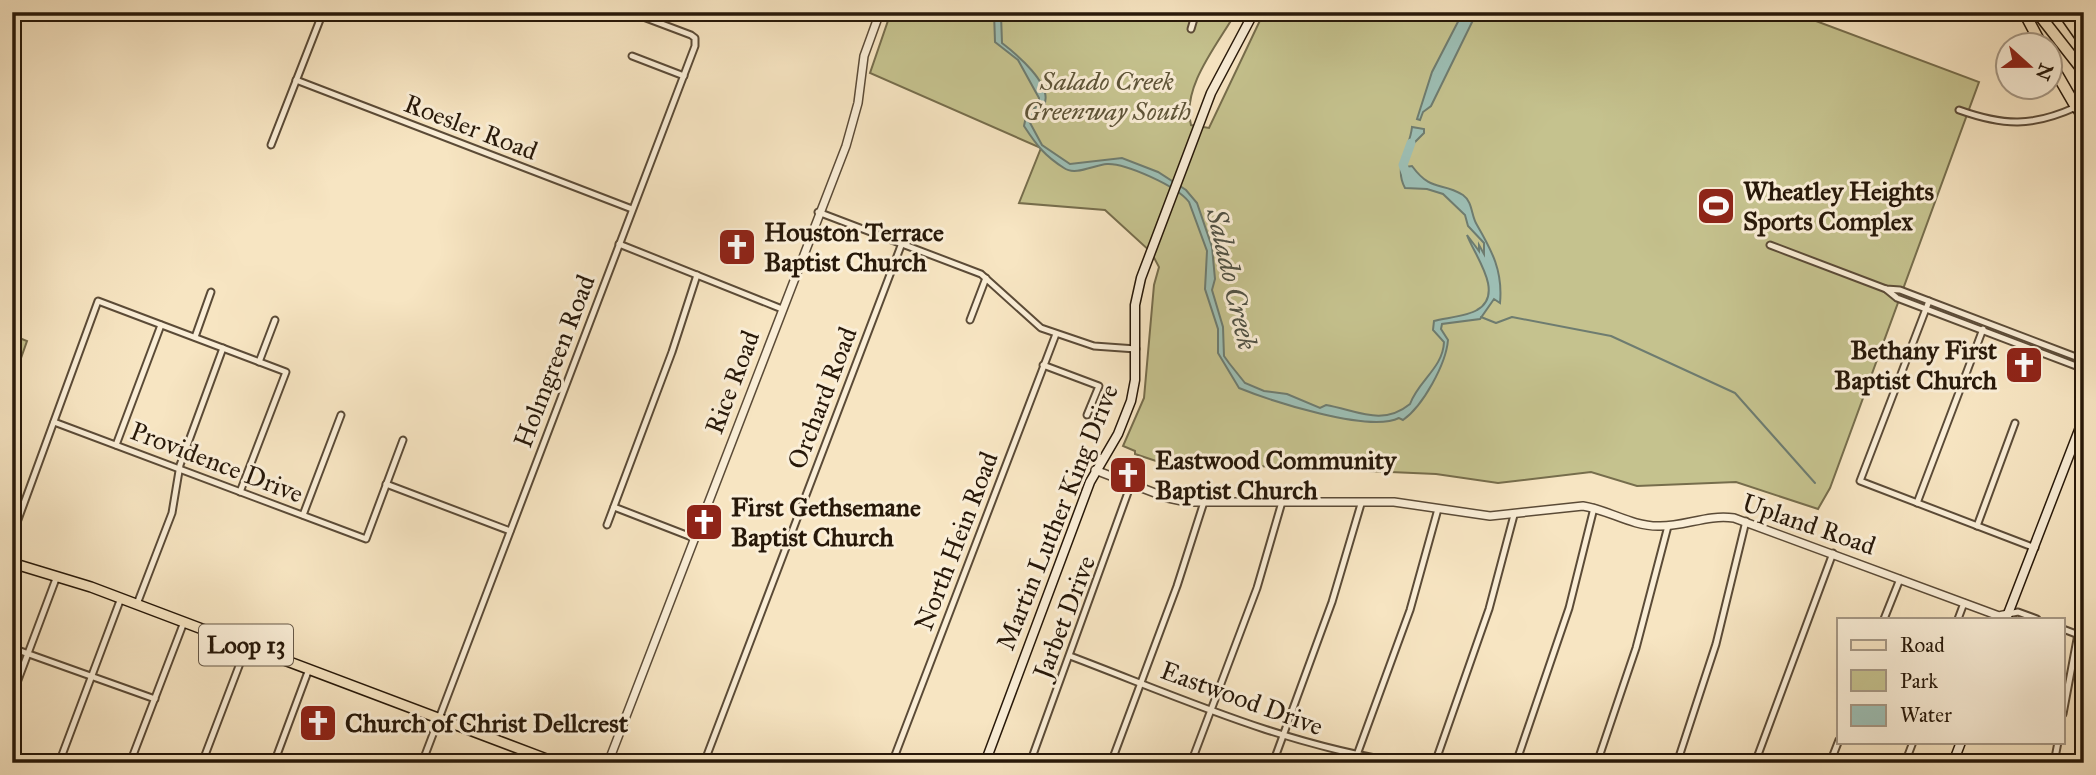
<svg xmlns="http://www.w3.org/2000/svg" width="2096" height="775" viewBox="0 0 2096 775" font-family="'IM FELL Great Primer',serif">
  <rect width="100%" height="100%" fill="#f7e5c2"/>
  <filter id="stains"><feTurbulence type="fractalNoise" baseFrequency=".00286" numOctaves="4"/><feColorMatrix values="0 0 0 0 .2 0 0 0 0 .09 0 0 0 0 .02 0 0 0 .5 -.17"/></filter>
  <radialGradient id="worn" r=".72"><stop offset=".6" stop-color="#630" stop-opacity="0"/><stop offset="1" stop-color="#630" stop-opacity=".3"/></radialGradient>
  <g fill="#c5c28e" stroke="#766d4c" stroke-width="2">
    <path d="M 891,12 L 1115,12 L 1197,21 L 1200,12 L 1235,14 C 1217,45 1181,88 1191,125 L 1209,128 L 1264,12 L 1792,12 L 1979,82 L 1830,488 L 1818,509 L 1736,482 L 1637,486 L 1591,472 L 1498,483 L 1436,474 L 1232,465 L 1183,470 L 1135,454 L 1135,451 L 1123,446 L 1144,398 L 1154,285 L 1159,267 L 1151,252 L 1105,210 L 1019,203 L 1041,148 L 870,73 Z"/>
    <polygon points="17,337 27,341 20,361 12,358"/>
  </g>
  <g fill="#9dbfb5" stroke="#6e7c70" stroke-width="2">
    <path d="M 994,12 L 1001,15 L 1002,43 C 1015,53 1054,85 1044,105 C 1041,112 1032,114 1029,121 L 1042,145 L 1070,164 L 1122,158 L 1158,172 L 1186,190 L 1197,203 L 1212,247 L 1215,279 L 1212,290 L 1223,327 L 1224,356 L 1229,363 L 1245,383 L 1264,391 L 1287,394 L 1320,408 L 1326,405 C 1356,410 1382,427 1410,404 C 1418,381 1443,368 1444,342 L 1433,330 L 1434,321 C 1445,318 1468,316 1477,310 C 1506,294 1473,253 1467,235 L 1479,251 L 1479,245 L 1484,254 L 1484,243 L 1468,226 L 1465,215 L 1443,194 L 1427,189 L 1405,188 C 1393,166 1410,149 1412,127 L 1424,129 L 1424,133 L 1411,146 L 1405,167 L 1412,166 C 1432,193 1441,181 1463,195 C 1473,202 1471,216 1477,225 C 1492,251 1503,271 1500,303 L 1494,299 L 1480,319 L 1442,324 L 1441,329 L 1448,340 C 1446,364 1423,406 1403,420 L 1399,418 C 1369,433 1271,401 1239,388 L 1218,353 L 1218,329 L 1205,289 L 1207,251 L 1189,202 C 1177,186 1125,163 1107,164 C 1094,165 1075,176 1064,168 C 1045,156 1037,146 1024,126 L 1026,116 L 1039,104 L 1039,98 L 1018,60 L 995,42 Z"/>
    <polygon points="1463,12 1477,12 1431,106 1423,112 1420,120 1417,119 1432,72"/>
  </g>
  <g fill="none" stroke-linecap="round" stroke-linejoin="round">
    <polyline stroke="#6e7c70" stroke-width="2" points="1481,317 1496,323 1512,317 1611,336 1735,393 1815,483"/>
    <polyline stroke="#9dbfb5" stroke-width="9" points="1406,173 1403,165 1411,143"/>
    <defs>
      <g id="minor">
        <polyline points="1191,29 1196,12"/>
        <polyline points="632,56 684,76"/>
        <polyline points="296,80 632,209"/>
        <path d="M 1959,110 C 2004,126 2032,127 2076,107"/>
        <polyline points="271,145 323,12"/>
        <polyline points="818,212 981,274 1041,328 1094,346 1136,349"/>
        <polyline points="619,244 782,309"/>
        <polyline points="1770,245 1886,289 1900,290 2084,360"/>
        <polyline points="1886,289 1897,298 2084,369"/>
        <polyline points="1929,301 1860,481 2035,548"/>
        <polyline points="970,320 986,278"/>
        <polyline points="195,337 211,292"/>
        <polyline points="259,362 275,320"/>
        <polyline points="1043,365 1099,386 1087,415"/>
        <polyline points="54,422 366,539 403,440"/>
        <polyline points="116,445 161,325"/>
        <polyline points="386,484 510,531"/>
        <polyline points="1917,503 1983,329"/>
        <polyline points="614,507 694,538"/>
        <polyline points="303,515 341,415"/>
        <polyline points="607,525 672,352 697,275"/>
        <polyline points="1977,526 2015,423"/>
        <polyline points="12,536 98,301 286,372 240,492"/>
        <polyline points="137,604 172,513 180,465 223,348"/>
        <polyline points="2008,614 2018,612 2037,619"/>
        <polyline points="1884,619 1900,579"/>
        <polyline points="1958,619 1964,603"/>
        <polyline points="2063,629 2084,637"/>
        <polyline points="12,648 155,699"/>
        <path d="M 1070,656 C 1181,698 1286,746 1405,763"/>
        <polyline points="12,696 57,576"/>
        <polyline points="2063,714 2078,634"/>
        <polyline points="59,763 121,598"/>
        <polyline points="130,763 184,622"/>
        <polyline points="202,763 247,645"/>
        <polyline points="274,763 309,669"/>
        <polyline points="422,763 695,46 695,38 691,35 630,12"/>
        <polyline points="704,763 902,243"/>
        <polyline points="892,763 1056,334"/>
        <polyline points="1030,763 1131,484"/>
        <polyline points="1111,763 1177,586 1204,502"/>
        <polyline points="1191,763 1257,588 1282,502"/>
        <polyline points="1273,763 1332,602 1361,504"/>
        <polyline points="1354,763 1410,610 1438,509"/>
        <polyline points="1435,763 1489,609 1514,515"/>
        <polyline points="1516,763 1569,608 1594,508"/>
        <polyline points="1597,763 1636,648 1668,526"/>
        <polyline points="1677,763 1716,644 1746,521"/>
        <polyline points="1755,763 1833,553"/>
        <polyline points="1830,763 1839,740"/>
        <polyline points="1905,763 1913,742"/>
        <polyline points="2054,763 2058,742"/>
      </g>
      <g id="tertiary">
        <path d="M 1095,470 L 1168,498 L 1187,502 L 1394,502 L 1490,516 L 1583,506 C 1609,510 1631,526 1658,526 C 1684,527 1707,514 1734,518 L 1999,616 L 2008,614"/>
        <polyline points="608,763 846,146 858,103 864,56 880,12"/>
      </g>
      <g id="secondary">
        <polyline points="2076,107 2084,122"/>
        <polyline points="2006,619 2084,417"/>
        <polyline points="985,763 1090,482 1118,434 1131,401 1135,380 1135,305 1141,278 1211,93 1254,12"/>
        <polyline points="1953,763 1961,742"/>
      </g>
      <polyline id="primary" points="12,563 91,587 557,763"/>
      <g id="motorway">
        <polyline points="2024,12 2042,46"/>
        <polyline points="2037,12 2084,72"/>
        <polyline points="2063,12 2084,42"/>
        <polyline points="2050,62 2076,107"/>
      </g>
    </defs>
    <use href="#minor" stroke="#5b4b37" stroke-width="9"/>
    <use href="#tertiary" stroke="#5b4b37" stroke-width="10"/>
    <use href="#secondary" stroke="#271809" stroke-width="11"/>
    <use href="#primary" stroke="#271809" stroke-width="12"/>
    <use href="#motorway" stroke="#271809" stroke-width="13"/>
    <use href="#minor" stroke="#faeed7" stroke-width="5"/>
    <use href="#tertiary" stroke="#faeed7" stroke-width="7"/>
    <use href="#secondary" stroke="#faeed7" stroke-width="8"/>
    <use href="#primary" stroke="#f7e5c2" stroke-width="9"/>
    <use href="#motorway" stroke="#f7e5c2" stroke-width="10"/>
  </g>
  <defs>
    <symbol id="stadium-square" viewBox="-11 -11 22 22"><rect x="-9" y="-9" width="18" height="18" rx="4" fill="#8f2418" stroke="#faeed7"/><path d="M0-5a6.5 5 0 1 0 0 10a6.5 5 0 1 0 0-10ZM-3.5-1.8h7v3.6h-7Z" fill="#fff"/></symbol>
    <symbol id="church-square" viewBox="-11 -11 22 22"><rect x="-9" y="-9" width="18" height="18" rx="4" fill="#8f2418" stroke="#faeed7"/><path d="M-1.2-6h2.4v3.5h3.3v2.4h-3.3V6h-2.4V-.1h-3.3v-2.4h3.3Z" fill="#fff"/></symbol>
  </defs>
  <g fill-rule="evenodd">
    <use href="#stadium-square" x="1694" y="184" width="44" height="44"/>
    <use href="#church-square" x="715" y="225" width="44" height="44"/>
    <use href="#church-square" x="2002" y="343" width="44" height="44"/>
    <use href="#church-square" x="1106" y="453" width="44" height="44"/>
    <use href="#church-square" x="682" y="500" width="44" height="44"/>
    <use href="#church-square" x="296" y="701" width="44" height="44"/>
  </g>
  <g text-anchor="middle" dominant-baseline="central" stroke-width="6" stroke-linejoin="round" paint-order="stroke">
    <rect fill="#faeed7" stroke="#665847" stroke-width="2" x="199" y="624.5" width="94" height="41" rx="5"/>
    <g font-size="24" font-weight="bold" fill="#271809">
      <text x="246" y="645">Loop 13</text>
    </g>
    <g font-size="26" font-style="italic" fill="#5e5438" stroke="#faeed7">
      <text x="1107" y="81">Salado Creek<tspan x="1107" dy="30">Greenway South</tspan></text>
    </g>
    <g font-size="26" fill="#271809" stroke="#faeed7">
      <text transform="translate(471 127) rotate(21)">Roesler Road</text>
      <text transform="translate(554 361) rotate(-69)">Holmgreen Road</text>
      <text transform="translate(732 382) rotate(-69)">Rice Road</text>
      <text transform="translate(822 398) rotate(-69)">Orchard Road</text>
      <text transform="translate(217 462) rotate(21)">Providence Drive</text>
      <text transform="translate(1057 517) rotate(-68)">Martin Luther King Drive</text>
      <text transform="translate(1809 524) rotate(19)">Upland Road</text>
      <text transform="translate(956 541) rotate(-69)">North Hein Road</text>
      <text transform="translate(1064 617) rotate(-69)">Jarbet Drive</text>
      <text transform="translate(1242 698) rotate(20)">Eastwood Drive</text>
    </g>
    <g font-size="26" font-weight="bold" fill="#271809" stroke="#faeed7" text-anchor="start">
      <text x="1743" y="191">Wheatley Heights<tspan x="1743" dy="30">Sports Complex</tspan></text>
      <text x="764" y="232">Houston Terrace<tspan x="764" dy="30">Baptist Church</tspan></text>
      <text x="1997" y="350" text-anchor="end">Bethany First<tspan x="1997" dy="30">Baptist Church</tspan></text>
      <text x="1155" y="460">Eastwood Community<tspan x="1155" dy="30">Baptist Church</tspan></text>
      <text x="731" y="507">First Gethsemane<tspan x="731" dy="30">Baptist Church</tspan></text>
      <text x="345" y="723">Church of Christ Dellcrest</text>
    </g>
    <g font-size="28" font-style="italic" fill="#505245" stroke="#faeed7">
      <text transform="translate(1232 279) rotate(77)">Salado Creek</text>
    </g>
  </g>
  <rect width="2096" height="775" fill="none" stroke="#f7e5c2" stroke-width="42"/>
  <rect x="14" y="14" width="2068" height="747" fill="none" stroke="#271809" stroke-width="3.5"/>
  <rect x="21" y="21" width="2054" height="733" fill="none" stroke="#271809" stroke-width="2"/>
  <rect x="1837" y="618" width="228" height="126" fill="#faeed7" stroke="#a69885" stroke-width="2"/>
  <rect x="1851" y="640" width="35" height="10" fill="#f7e5c2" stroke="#a69885" stroke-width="2"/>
  <text x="1900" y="652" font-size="21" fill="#271809">Road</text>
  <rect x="1851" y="670" width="35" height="21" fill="#c5c28e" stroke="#a69885" stroke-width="2"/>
  <text x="1900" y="688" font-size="21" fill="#271809">Park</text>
  <rect x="1851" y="705" width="35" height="21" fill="#9dbfb5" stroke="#a69885" stroke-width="2"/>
  <text x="1900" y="722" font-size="21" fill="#271809">Water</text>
  <g transform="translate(2029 66) rotate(111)"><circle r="33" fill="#faeed7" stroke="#a69885" stroke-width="2"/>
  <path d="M0-5L12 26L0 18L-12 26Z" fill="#8f2418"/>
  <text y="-10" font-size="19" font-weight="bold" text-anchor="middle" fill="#271809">N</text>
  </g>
  <rect width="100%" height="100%" filter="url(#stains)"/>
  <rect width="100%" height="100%" fill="url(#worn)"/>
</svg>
